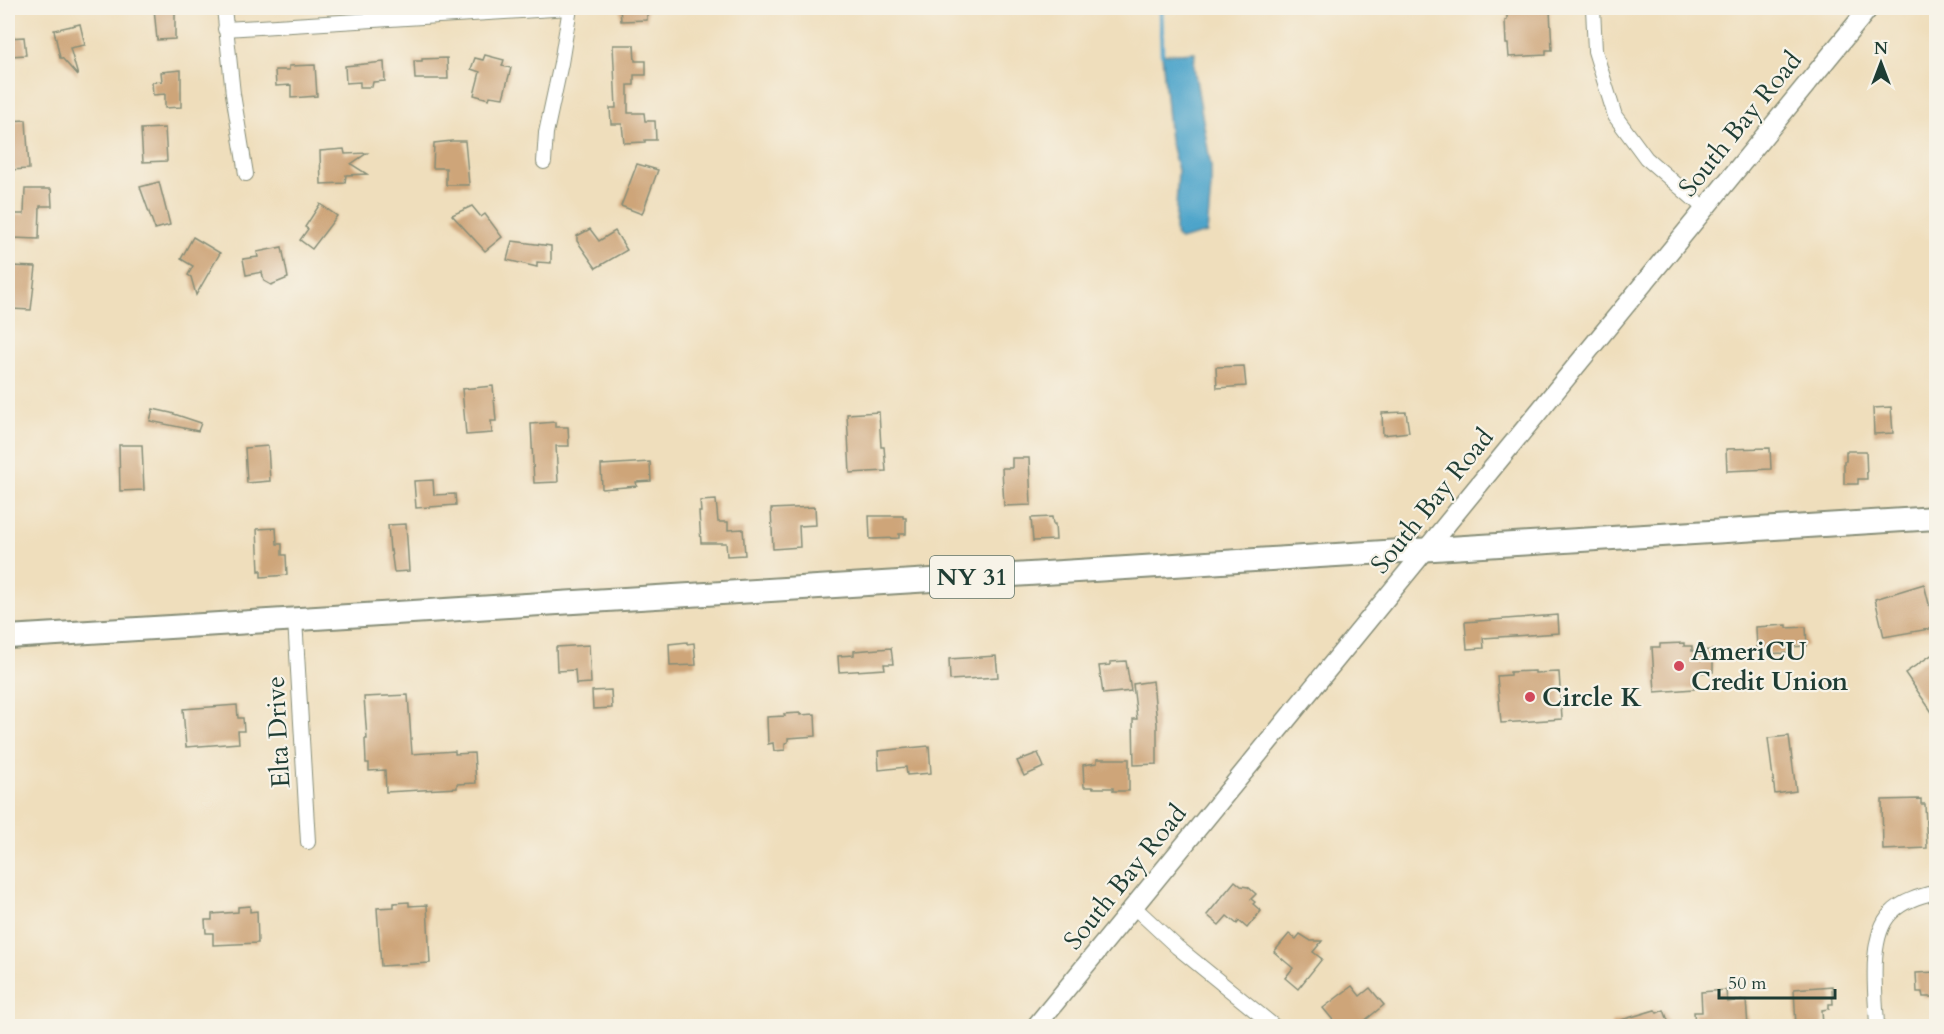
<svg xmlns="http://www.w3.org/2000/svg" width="1944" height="1034" viewBox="0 0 1944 1034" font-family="Cardo,serif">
  <rect width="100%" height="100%" fill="#f7f3e8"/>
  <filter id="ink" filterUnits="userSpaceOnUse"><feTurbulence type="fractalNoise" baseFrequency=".0167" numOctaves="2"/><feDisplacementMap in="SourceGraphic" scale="12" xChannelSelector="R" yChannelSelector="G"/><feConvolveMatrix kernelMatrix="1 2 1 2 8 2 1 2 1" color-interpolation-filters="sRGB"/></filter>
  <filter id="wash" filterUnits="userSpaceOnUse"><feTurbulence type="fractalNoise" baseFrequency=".008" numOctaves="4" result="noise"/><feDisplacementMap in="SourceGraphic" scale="24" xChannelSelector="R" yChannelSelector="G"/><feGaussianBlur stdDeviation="1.35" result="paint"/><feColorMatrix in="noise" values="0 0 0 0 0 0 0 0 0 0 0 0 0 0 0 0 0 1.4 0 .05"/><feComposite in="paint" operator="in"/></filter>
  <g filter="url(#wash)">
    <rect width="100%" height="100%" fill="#efdebc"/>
    <polygon fill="#4da4ca" stroke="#36707f" stroke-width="1.5" points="1195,52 1194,68 1211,167 1211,187 1207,233 1180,240 1176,236 1175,228 1178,170 1170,140 1162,54"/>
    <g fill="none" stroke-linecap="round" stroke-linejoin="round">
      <polyline stroke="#4da4ca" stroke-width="4.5" points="1161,8 1162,54"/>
    </g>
    <g id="blocks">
      <g fill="#cea579">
        <polygon points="154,8 175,8 175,39 157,40"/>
        <polygon points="620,8 647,8 647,20 621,21"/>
        <polygon points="1507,8 1544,8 1544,10 1550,10 1552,50 1546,50 1546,55 1509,57 1508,44 1506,44 1505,20 1507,20"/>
        <polygon points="80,24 85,45 70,48 78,76 62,58 60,58 54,30"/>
        <polygon points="24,37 26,55 10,56 8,38"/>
        <polygon points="613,45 634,45 635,61 646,61 646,75 634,75 634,85 628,85 628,113 644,113 645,121 655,121 656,140 645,140 645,142 624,143 622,124 611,124 610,108 616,108"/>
        <polygon points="485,55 504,60 502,66 511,68 503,98 490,96 489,99 474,95 480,72 471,69 475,58 483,60"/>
        <polygon points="447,58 448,79 415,79 414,61 422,61 422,59"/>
        <polygon points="384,62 385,81 373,82 372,87 360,87 360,82 346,83 345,66"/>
        <polygon points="315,65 317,96 291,98 291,85 276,86 275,70 289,70 289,66"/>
        <polygon points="181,70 181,107 165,108 165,94 153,95 152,82 162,81 161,72"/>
        <polygon points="26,120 29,169 8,170 8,121"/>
        <polygon points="165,128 167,161 143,162 141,129"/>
        <polygon points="452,141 465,141 469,185 446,185 446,168 433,168 434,143"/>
        <polygon points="344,149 345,154 367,153 351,164 367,174 346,175 345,183 321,184 320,151"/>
        <polygon points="637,164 658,170 642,214 621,206"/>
        <polygon points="159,182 170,225 155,229 140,187"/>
        <polygon points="25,189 51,189 52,206 40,206 39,239 12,238 13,214 24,214"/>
        <polygon points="320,204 337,216 312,249 300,240 308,229 305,227"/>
        <polygon points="472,206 481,217 485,214 502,237 485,251 452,215"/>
        <polygon points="590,229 599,241 615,231 627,250 596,268 577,241 577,236"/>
        <polygon points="193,237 220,253 196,295 191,277 188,275 193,266 181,259"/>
        <polygon points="512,241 551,246 551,263 537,262 537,267 507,260"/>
        <polygon points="282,247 288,278 271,285 264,281 262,272 246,275 243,259 258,257 257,252"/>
        <polygon points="11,266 36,267 31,310 11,309 12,299 9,299"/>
        <polygon points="1244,366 1246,386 1217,388 1216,367"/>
        <polygon points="493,386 496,421 491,421 492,433 466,435 462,389"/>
        <polygon points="1891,407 1893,433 1874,434 1873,408"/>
        <polygon points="153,409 171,413 201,423 198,431 150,421"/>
        <polygon points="879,412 881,447 884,447 886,471 850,473 847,414"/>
        <polygon points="1406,412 1409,432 1383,435 1382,413"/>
        <polygon points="555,422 555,427 568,427 569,446 556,446 558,482 534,483 531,424"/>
        <polygon points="119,445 142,445 144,490 120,491"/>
        <polygon points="268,446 270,481 247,483 245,448"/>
        <polygon points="1770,448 1771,469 1727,471 1726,449"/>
        <polygon points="1846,451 1866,451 1867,479 1858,479 1858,484 1844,484 1844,461 1846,461"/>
        <polygon points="1012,458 1029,458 1031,505 1004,506 1002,468 1012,468"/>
        <polygon points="650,462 651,481 636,482 637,486 602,489 601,465"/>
        <polygon points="433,480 434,495 455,494 456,505 416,508 414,481"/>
        <polygon points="716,500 718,522 728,522 728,530 743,529 745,555 727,556 726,543 701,543 699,512 701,512 700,501"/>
        <polygon points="815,507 816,525 799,526 800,547 773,549 771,509"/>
        <polygon points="869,516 903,516 903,518 906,518 906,534 899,534 899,538 870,539"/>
        <polygon points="1052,517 1053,524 1055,524 1056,540 1033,541 1031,518"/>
        <polygon points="406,524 409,571 394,572 391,550 390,551 388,525"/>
        <polygon points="276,528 277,544 282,544 282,555 286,555 287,575 261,577 261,570 259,571 257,529"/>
        <polygon points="1924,584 1935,628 1884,637 1875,599"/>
        <polygon points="1558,615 1559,633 1483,638 1484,648 1467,649 1465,622"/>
        <polygon points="1787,625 1787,628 1806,627 1807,646 1789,647 1790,653 1760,654 1760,650 1757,650 1756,627"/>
        <polygon points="687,642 687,644 694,643 696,665 670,666 669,644"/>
        <polygon points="1684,643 1684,646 1692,646 1692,651 1713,650 1713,672 1694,673 1694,689 1655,692 1652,647 1660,647 1660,644"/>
        <polygon points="589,645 591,683 576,684 575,670 557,671 556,647"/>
        <polygon points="891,648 893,664 884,664 885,669 839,672 838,656 854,655 854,651"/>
        <polygon points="1936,652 1936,718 1905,673"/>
        <polygon points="996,656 998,677 950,680 949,659"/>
        <polygon points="1126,661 1131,691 1103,694 1099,666 1110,665 1110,662"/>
        <polygon points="1535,671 1535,673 1559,672 1562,719 1501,723 1497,676 1510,675 1510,672"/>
        <polygon points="1153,681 1157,724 1157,764 1134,765 1133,719 1137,719 1133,684"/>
        <polygon points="611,690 612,708 593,709 592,691"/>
        <polygon points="408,695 412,754 455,751 455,754 474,753 476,783 457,784 457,788 386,792 385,770 369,771 369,763 366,763 365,739 367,739 364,697"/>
        <polygon points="237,705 238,718 243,718 244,731 238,731 239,743 186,747 183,709"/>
        <polygon points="800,713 800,715 815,714 816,736 788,738 788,742 785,743 785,750 774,751 773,743 768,744 767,717 785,716 784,714"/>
        <polygon points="1789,736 1796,791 1775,794 1768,738"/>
        <polygon points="929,746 931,773 907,775 906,767 879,770 878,751"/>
        <polygon points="1038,753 1044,767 1024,776 1017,761"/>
        <polygon points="1097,759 1129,759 1129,791 1113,791 1113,788 1093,788 1093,787 1084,787 1083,765 1097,763"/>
        <polygon points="1921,799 1921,804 1925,804 1927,848 1883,850 1882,800"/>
        <polygon points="1235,881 1241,886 1248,887 1256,894 1251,899 1255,902 1253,904 1261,911 1247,928 1239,921 1237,924 1227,916 1219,925 1207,915"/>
        <polygon points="409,902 409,906 427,905 430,963 381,966 377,908 394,907 394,903"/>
        <polygon points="250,906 250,912 257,911 258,943 213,945 213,933 206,933 205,920 212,920 212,914 238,912 238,907"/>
        <polygon points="1289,934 1296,939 1300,934 1311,941 1322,941 1313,952 1322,959 1298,989 1285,978 1293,968 1274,952"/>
        <polygon points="1936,972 1936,997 1923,997 1922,992 1917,992 1916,973"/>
        <polygon points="1352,986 1360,996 1370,988 1384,1005 1358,1026 1338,1026 1323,1008"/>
        <polygon points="1832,986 1833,1004 1829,1004 1829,1009 1822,1010 1823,1026 1796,1026 1794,989"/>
        <polygon points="1726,990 1727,1002 1746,1000 1748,1026 1695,1026 1694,1012 1702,1012 1701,992"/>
        <polygon points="1655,1010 1657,1013 1664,1010 1670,1026 1611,1026 1611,1023"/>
      </g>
    </g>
  </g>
  <g filter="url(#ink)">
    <use href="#blocks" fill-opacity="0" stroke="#878e78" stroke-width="1.5"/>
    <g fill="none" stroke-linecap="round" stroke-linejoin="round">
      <defs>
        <g id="minor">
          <polyline points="224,8 233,94 246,174"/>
          <polyline points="1593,8 1595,51 1615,116 1646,158 1704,208"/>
          <polyline points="225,29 570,8"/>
          <polyline points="544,162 546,133 561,63 570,8"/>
          <polyline points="295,619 308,842"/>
          <polyline points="1134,907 1177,947 1274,1026"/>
          <path d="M 1877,1026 C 1876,996 1867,937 1891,913 C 1902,901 1921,896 1936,892"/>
        </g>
        <polyline id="tertiary" points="1036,1026 1869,8"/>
        <polyline id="primary" points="8,637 1936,518"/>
      </defs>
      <use href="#minor" stroke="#878e78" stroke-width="16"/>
      <use href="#tertiary" stroke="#878e78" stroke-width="21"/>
      <use href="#primary" stroke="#878e78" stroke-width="26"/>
      <use href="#minor" stroke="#fff" stroke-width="14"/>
      <use href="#tertiary" stroke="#fff" stroke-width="18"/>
      <use href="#primary" stroke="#fff" stroke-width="22"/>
    </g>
  </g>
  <g fill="#d1495b" stroke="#f7f3e8" stroke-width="2">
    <circle cx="1679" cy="666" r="6"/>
    <circle cx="1530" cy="697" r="6"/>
  </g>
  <g text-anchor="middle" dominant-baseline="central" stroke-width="4.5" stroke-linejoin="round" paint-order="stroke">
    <rect fill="#f7f3e8" stroke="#60746a" stroke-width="1.5" x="930" y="556" width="84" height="42" rx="4.5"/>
    <g font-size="24" font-weight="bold" fill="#1f3d34">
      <text x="972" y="577">NY 31</text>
    </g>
    <g font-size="26" fill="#1f3d34" stroke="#f7f3e8">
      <text transform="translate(1740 124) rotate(-51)">South Bay Road</text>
      <text transform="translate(1432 501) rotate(-51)">South Bay Road</text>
      <text transform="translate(278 732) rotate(-93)">Elta Drive</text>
      <text transform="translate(1125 877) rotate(-51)">South Bay Road</text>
    </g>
    <g font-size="26" font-weight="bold" fill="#1f3d34" stroke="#f7f3e8" text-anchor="start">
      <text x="1691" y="651">AmeriCU<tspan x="1691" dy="30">Credit Union</tspan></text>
      <text x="1542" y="697">Circle K</text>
    </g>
  </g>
  <rect width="1944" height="1034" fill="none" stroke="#f7f3e8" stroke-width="30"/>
  <g transform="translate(1881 63)" stroke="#f7f3e8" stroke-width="4.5" paint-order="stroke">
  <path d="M0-4.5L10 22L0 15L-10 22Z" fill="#1f3d34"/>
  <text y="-9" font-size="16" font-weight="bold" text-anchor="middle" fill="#1f3d34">N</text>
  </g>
  <path d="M1719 989v9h116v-9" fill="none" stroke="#1f3d34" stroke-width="3"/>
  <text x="1728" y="989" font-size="18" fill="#1f3d34" stroke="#f7f3e8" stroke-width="4.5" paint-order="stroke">50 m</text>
</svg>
